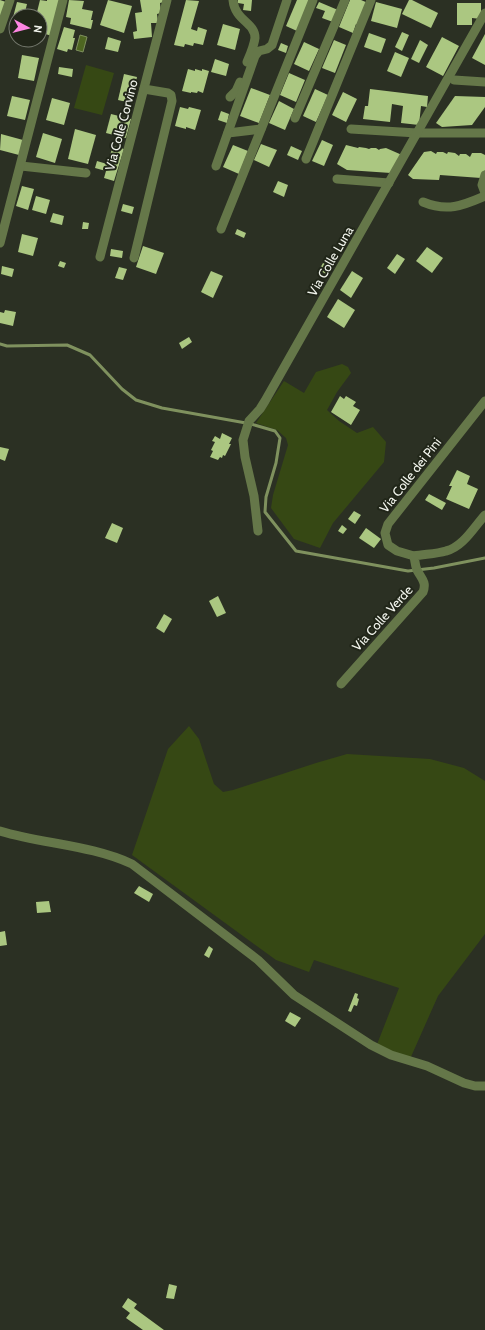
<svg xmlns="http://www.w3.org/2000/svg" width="485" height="1330" viewBox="0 0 485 1330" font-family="Cabin,sans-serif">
  <rect width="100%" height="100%" fill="#2b3023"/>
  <g fill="#364814">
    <polygon points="86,65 114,73 102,115 74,108"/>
    <polygon points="342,364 348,367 351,373 337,392 327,410 339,421 357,433 373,427 386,442 384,462 333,523 320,548 294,539 271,508 273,495 288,445 286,438 277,430 256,423 284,381 304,393 316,372"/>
    <polygon points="189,726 199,739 214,784 223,792 233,790 316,763 347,754 430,759 464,768 485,781 485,934 438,996 410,1059 376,1047 399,988 314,960 309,972 276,960 132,855 168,749"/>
  </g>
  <polygon fill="#4e6621" stroke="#7f915e" points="80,35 87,37 83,52 76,50"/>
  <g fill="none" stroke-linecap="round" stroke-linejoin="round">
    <g stroke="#7f915e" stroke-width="3">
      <polyline points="0,344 7,346 67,345 90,355 122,389 136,400 162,408 246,423"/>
      <polyline points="251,424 275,431 280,438 276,463 266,497 265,512 296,551 408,571 434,568 485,558"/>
    </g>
  </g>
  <g fill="#abc781">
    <polygon points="0,0 6,2 0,20"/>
    <polygon points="40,0 47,1 47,0 61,0 52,36 42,33 43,27 40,26 40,16 36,16"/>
    <polygon points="69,0 84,1 82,9 93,11 91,20 93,20 91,29 70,24 71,18 66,17"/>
    <polygon points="108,0 132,6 124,33 100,25"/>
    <polygon points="140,0 164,0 164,2 160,3 161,13 157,14 158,23 151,23 152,37 134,39 133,32 137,31 135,13 142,12"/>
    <polygon points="186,0 199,1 191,29 197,31 198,27 207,30 203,45 194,43 193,46 185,44 184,47 174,45"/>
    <polygon points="238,0 252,0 251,11 243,10 244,4 238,3"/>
    <polygon points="297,0 310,0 297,31 286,26"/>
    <polygon points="350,0 361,0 368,3 359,26 356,24 353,33 339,27"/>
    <polygon points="409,0 412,0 438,13 431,28 402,14"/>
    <polygon points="17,2 27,4 24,16 16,16 16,31 10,29"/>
    <polygon points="319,2 338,10 333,22 322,18 325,11 316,8"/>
    <polygon points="376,2 402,9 397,28 371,21"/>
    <polygon points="457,3 481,3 481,19 472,18 472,25 457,25"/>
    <polygon points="223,24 240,29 235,50 217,45"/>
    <polygon points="64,27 75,30 73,38 75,38 72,50 68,49 67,52 57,49"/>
    <polygon points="402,32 409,35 402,51 395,47"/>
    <polygon points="369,33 386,39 381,53 364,47"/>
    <polygon points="485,34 485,65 472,58"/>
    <polygon points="108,37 121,41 118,52 105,49"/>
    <polygon points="442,37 459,46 443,76 426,67"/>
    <polygon points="334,40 346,45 335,73 322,68"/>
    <polygon points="420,40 428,45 419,63 411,59"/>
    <polygon points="304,42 319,49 309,71 294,64"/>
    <polygon points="281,43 288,46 286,53 278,50"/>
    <polygon points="395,52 409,58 401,77 387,71"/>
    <polygon points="22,55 39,58 34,81 18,78"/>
    <polygon points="215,59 229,64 226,76 211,72"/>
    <polygon points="59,67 73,69 72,77 58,74"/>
    <polygon points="188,69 195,71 195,69 202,71 202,69 209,71 203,93 198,91 197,93 191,92 191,93 182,91"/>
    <polygon points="289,73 305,80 296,102 280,95"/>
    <polygon points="124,74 137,77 131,103 118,100"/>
    <polygon points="251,88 270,95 259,123 240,116"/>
    <polygon points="315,89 328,95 316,122 303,116"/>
    <polygon points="370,89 428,96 427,107 421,106 419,125 401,123 403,106 392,104 390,122 363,119 365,106 368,106"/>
    <polygon points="343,92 357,99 346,122 332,115"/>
    <polygon points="12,96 30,100 25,120 7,116"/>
    <polygon points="455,96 485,97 485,107 472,125 442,127 436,123"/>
    <polygon points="52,98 70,103 64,125 46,120"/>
    <polygon points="279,101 294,109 285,130 269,123"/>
    <polygon points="180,107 188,109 189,107 201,110 195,130 186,127 186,129 175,126"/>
    <polygon points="221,111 229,114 227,123 218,120"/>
    <polygon points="111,114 131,119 126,138 106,133"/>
    <polygon points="75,129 96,135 88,164 68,159"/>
    <polygon points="43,133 62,139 55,163 36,157"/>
    <polygon points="1,134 23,140 19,155 0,150"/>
    <polygon points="322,140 333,145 324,166 312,161"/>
    <polygon points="261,144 277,150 269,167 254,160"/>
    <polygon points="233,145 248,151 239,174 223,167"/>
    <polygon points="346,145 358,148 359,147 366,148 369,149 371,148 376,148 379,150 380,149 386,148 402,155 391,173 347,170 337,164"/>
    <polygon points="113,146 124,149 114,181 104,178 106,171 95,168 97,161 107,164"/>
    <polygon points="291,146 302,151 298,160 287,155"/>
    <polygon points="431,151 436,154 437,152 443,152 447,154 448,152 455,153 459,156 460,154 466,154 470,157 472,153 481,153 485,155 485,170 481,178 440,175 439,180 413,179 408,175 424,152"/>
    <polygon points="278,181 288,185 284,197 273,192"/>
    <polygon points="22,186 34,189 28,210 16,206"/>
    <polygon points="36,196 50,200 46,214 32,210"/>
    <polygon points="123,204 134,207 132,214 121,211"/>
    <polygon points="53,213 64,216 62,225 50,222"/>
    <polygon points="83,222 89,223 88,229 82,229"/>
    <polygon points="237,229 246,233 244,238 235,234"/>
    <polygon points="22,234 38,238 33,256 18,252"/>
    <polygon points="143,246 164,253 156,274 136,267"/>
    <polygon points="427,247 443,258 432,273 416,261"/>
    <polygon points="111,249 123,251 122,258 110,256"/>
    <polygon points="397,254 405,259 395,274 387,268"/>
    <polygon points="60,261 66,263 64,268 58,266"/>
    <polygon points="323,263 329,266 326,274 319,270"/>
    <polygon points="2,266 14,269 12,277 1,274"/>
    <polygon points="119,267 127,269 123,280 115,278"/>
    <polygon points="211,271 223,276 213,298 201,292"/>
    <polygon points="352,271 363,278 351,298 340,290"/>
    <polygon points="338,299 355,310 344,328 327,317"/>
    <polygon points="5,310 16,312 13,326 0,323 0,312 4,313"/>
    <polygon points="189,337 192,342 182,349 179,343"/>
    <polygon points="340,396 344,399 346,396 356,402 353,406 360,410 351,425 331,412"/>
    <polygon points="222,433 232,438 229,444 231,444 225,456 223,455 222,458 220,457 218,460 210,457 213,451 211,450 215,442 212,441 215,436 220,439"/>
    <polygon points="0,447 9,449 5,461 0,459"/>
    <polygon points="457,470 470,476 467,484 478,489 469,509 446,499 452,486 449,486"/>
    <polygon points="429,494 446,503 442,510 425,500"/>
    <polygon points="354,511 361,515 355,524 348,519"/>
    <polygon points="112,523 123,528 117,543 105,538"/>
    <polygon points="342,525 347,529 343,534 338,531"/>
    <polygon points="366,528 381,539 374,548 359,538"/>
    <polygon points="218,596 226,613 217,617 209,601"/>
    <polygon points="164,614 172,619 164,633 156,628"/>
    <polygon points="139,886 153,894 149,902 134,893"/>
    <polygon points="49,901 51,912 37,913 36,902"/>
    <polygon points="5,931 7,945 0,946 0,932"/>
    <polygon points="209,946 213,949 209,958 204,955"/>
    <polygon points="355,993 358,994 357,998 359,999 357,1006 354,1005 351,1012 348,1011"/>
    <polygon points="290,1012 301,1018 295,1027 285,1021"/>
    <polygon points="169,1284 177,1286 174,1299 166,1298"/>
    <polygon points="128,1298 137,1304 134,1308 164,1330 143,1330 126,1318 130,1313 122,1307"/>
  </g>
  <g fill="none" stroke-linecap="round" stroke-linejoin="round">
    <g stroke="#657749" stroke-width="9">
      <path d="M 233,0 C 235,21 255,22 255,38 C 254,46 250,55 247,62"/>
      <polyline points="0,29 10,0"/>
      <polyline points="454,80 485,82"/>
      <polyline points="230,97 236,91 240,82"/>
      <polyline points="295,118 345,0"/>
      <polyline points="351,129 417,133 485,133"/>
      <polyline points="228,133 261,129"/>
      <polyline points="306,159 371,0"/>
      <polyline points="21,166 86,173"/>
      <polyline points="216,166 255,56 259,51 267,49 272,45 287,0"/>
      <polyline points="485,175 482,185 485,193"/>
      <polyline points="337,179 389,183"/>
      <path d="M 423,202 C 447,212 462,206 485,196"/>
      <polyline points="221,229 313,0"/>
      <polyline points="0,243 63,0"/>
      <polyline points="100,257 167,0"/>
      <polyline points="134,258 172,101 171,95 168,93 144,89"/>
      <polyline points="258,531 254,496 245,457 243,440 249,421 260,409 265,401 485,13"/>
      <polyline points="414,556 397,551 388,545 385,533 388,524 485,401"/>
      <path d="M 341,684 L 423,592 C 427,582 421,578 417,570 C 415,565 415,561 414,556 C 425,554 436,554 446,551 C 463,547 474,527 485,515"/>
      <path d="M 0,831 C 43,844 91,845 132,864 L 258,960 L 294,995 L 371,1045 L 391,1055 L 427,1066 L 464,1083 L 475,1086 L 485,1086"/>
    </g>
  </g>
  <g text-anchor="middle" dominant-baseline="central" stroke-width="4" stroke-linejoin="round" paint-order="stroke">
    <g font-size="13" fill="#f2f5ed" stroke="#212619">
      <text transform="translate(121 125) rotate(-75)">Via Colle Corvino</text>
      <text transform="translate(330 261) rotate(-60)">Via Colle Luna</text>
      <text transform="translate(410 475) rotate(-52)">Via Colle dei Pini</text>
      <text transform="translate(382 618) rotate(-48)">Via Colle Verde</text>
    </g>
  </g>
  <g transform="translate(28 28) rotate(97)"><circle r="19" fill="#212619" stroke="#75796e"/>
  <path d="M0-3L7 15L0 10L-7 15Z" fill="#fd86e2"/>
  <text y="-6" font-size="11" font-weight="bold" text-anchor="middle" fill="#f2f5ed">N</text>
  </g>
</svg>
